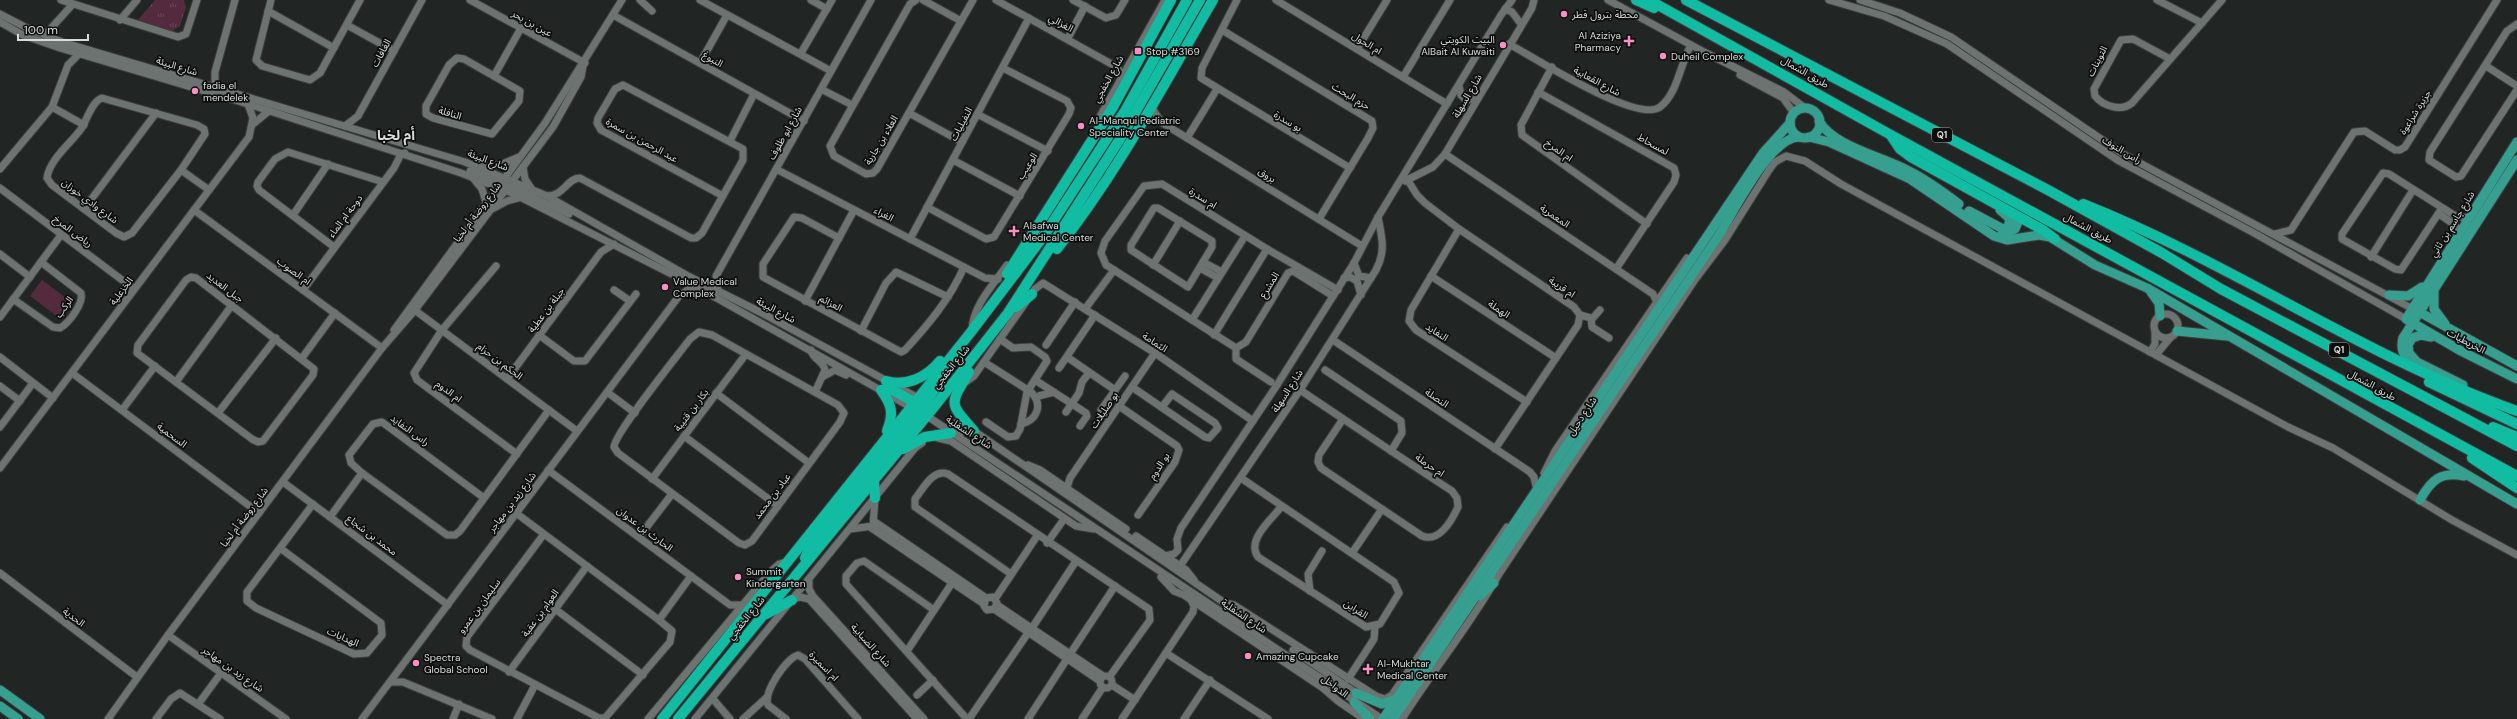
<svg xmlns="http://www.w3.org/2000/svg" width="2517" height="719" viewBox="0 0 2517 719" font-family="'DM Sans','Noto Sans Arabic',sans-serif">
  <defs>
    <pattern id="grass-tufts" width="24" height="20" patternUnits="userSpaceOnUse"><rect width="24" height="20" fill="#542a3f"/><path d="M3 7l-1-3M5 7V3M7 7l1-3M15 17l-1-3M17 17v-4M19 17l1-3" fill="none" stroke="#6c485a"/></pattern>
  </defs>
  <rect width="100%" height="100%" fill="#212524"/>
  <polygon fill="url(#grass-tufts)" points="155,0 184,0 186,7 180,26 171,32 137,21"/>
  <polygon fill="#542a3f" points="42,280 70,301 58,317 30,296"/>
  <g fill="none" stroke-linecap="round" stroke-linejoin="round">
    <defs>
      <g id="minor">
        <polyline points="61,0 178,37 186,34 197,0"/>
        <polyline points="271,0 256,60 262,66 310,80 320,73 360,0"/>
        <polyline points="470,0 585,63"/>
        <polyline points="640,0 652,11"/>
        <polyline points="700,0 831,71"/>
        <polyline points="811,0 827,9"/>
        <polyline points="916,0 910,4 830,146 834,156 866,174 873,173 877,169 973,0"/>
        <polyline points="923,0 961,21"/>
        <polyline points="996,0 1115,66 1119,70 1121,80"/>
        <polyline points="1073,0 1106,18 1116,15 1125,0"/>
        <polyline points="1237,0 1202,68 1201,78 1350,168"/>
        <polyline points="1276,0 1447,104"/>
        <polyline points="1608,0 1704,52 1784,92 1805,108"/>
        <polyline points="1829,0 1884,16 1947,44 2119,161 2254,233 2406,319"/>
        <polyline points="1860,0 1900,13 1951,37 2123,154 2413,309"/>
        <polyline points="2157,0 2202,23"/>
        <polyline points="1505,9 1512,12 1521,24"/>
        <polyline points="268,11 334,48"/>
        <polyline points="0,14 25,27 62,42 465,162 547,196 688,276 760,312 922,400"/>
        <polyline points="613,15 804,121"/>
        <polyline points="120,20 137,0"/>
        <polyline points="0,22 23,35 60,48 248,104 461,173 512,193 697,287 914,409"/>
        <polyline points="2517,24 2507,31 2430,152 2429,160 2456,177 2461,176 2517,90"/>
        <polyline points="347,25 394,51"/>
        <polyline points="1222,30 1372,121 1373,128 1368,138 1319,219"/>
        <polyline points="45,35 72,5"/>
        <polyline points="1068,38 1085,6"/>
        <path d="M 1509,44 C 1535,58 1637,124 1660,107 C 1678,93 1680,64 1691,45"/>
        <polyline points="1357,49 1387,0"/>
        <polyline points="801,53 832,0"/>
        <polygon points="457,58 464,59 520,91 519,101 492,134 433,118 426,114 426,106 449,65"/>
        <path d="M 2170,59 L 2133,39 L 2121,40 L 2094,89 L 2095,96 C 2103,106 2121,112 2132,103 L 2222,0"/>
        <polyline points="700,63 727,15"/>
        <polyline points="2486,66 2517,86"/>
        <polyline points="1552,67 1521,125 1522,135 1647,224"/>
        <polyline points="1740,75 1783,98 1794,113"/>
        <polyline points="494,76 521,28"/>
        <polyline points="1403,77 1450,0"/>
        <polyline points="1459,86 1461,95 1466,100 1478,98"/>
        <polyline points="821,89 852,105"/>
        <polyline points="220,90 215,82 215,72 235,0"/>
        <polyline points="1538,92 1674,168 1676,175 1674,182 1616,269"/>
        <path d="M 102,98 L 197,125 L 204,129 L 205,134 L 181,170 L 132,233 L 124,237 L 116,233 L 52,185 L 47,178 C 49,160 71,143 81,129 C 87,120 92,101 102,98 Z"/>
        <polyline points="52,107 84,125"/>
        <polyline points="1152,108 1161,122 1362,246"/>
        <polyline points="909,113 962,142"/>
        <polyline points="977,114 1048,151"/>
        <polyline points="1097,122 1165,0"/>
        <polyline points="253,124 269,111"/>
        <polyline points="345,126 358,116 422,0"/>
        <polyline points="1187,138 1217,89"/>
        <polyline points="730,141 754,94"/>
        <polyline points="1445,154 1653,294 1657,302"/>
        <polyline points="953,160 1020,196"/>
        <polyline points="482,166 500,165 519,157"/>
        <polyline points="523,167 525,179 531,188"/>
        <polyline points="0,169 52,107 68,65 79,54"/>
        <polyline points="776,169 985,278 998,279"/>
        <polyline points="181,170 209,190"/>
        <polyline points="470,171 506,183"/>
        <polyline points="473,178 482,189 486,202"/>
        <polyline points="1407,179 1417,195 1425,203 1459,229 1574,307 1580,315 1578,325 1495,449"/>
        <polyline points="1405,181 1433,167 1445,154 1532,8 1534,0"/>
        <polyline points="506,185 569,214"/>
        <polyline points="0,188 134,289"/>
        <path d="M 547,196 C 564,196 567,178 580,178 L 691,238 L 696,238 L 702,233 L 743,160 L 743,149 L 623,85 L 615,89 L 598,118 L 597,123 L 601,130 L 723,196"/>
        <polyline points="927,207 986,239 994,237 1069,114 1071,108 1067,101 1003,68"/>
        <polyline points="494,208 507,201 522,197"/>
        <polygon points="1154,208 1158,208 1212,241 1212,247 1188,287 1131,250 1131,245"/>
        <polyline points="2442,208 2401,270 2395,269 2342,239 2342,234 2383,173 2389,174 2457,217 2469,218"/>
        <polyline points="84,209 156,113"/>
        <polyline points="194,210 382,348"/>
        <polyline points="2439,214 2455,225 2459,233"/>
        <polyline points="293,215 328,164"/>
        <polyline points="1459,229 1411,310 1409,321 1416,330 1527,402"/>
        <polyline points="2275,234 2291,230 2354,132 2365,131 2395,150 2400,150 2405,147 2497,0"/>
        <path d="M 839,238 L 802,218 L 794,217 L 763,264 L 763,277 L 901,352 L 905,350 C 928,325 950,299 964,267"/>
        <polyline points="910,239 1029,18"/>
        <polyline points="334,247 259,190 257,186 258,182 275,159 288,152 383,182"/>
        <polyline points="0,254 30,277"/>
        <polyline points="2371,257 2413,190"/>
        <polyline points="1203,262 1222,272"/>
        <polyline points="1354,263 1359,276 1371,278"/>
        <polyline points="1153,265 1180,221"/>
        <polyline points="496,266 442,330 414,373 417,380 517,454"/>
        <polyline points="1200,268 1218,278"/>
        <polyline points="1293,271 1333,296"/>
        <polyline points="1431,276 1556,358"/>
        <polygon points="191,277 196,278 314,369 313,375 263,441 258,442 252,439 137,353 138,345 186,280"/>
        <polyline points="1344,278 1350,277 1357,281 1361,295"/>
        <polyline points="303,290 394,168 401,154 405,153"/>
        <polyline points="614,290 630,301"/>
        <polyline points="718,292 716,276 871,0"/>
        <path d="M 13,299 L 53,327 L 60,328 C 69,323 84,303 81,293 L 41,262"/>
        <polyline points="805,301 854,210"/>
        <polyline points="412,308 577,431"/>
        <polyline points="1085,309 1114,270"/>
        <circle cx="2166" cy="326" r="12"/>
        <polyline points="1580,315 1591,318 1592,327 1609,338"/>
        <polyline points="0,317 61,235"/>
        <polyline points="1592,319 1600,310"/>
        <polyline points="1192,320 1245,236"/>
        <polyline points="394,330 545,123 622,0"/>
        <path d="M 972,330 C 973,305 994,284 1007,265"/>
        <polyline points="861,331 886,283 896,272 948,297"/>
        <path d="M 699,332 L 712,335 L 838,405 L 844,413 L 840,422 L 752,541 L 745,545 L 739,543 L 618,453 L 614,447 C 614,434 678,355 690,339 Z"/>
        <polyline points="539,335 574,361 585,361 636,294"/>
        <polyline points="1214,335 1267,249"/>
        <polyline points="1333,340 1530,472 1534,477 1536,486"/>
        <polyline points="1046,345 1075,302"/>
        <polyline points="1236,348 1114,270 1106,265 1101,253 1105,241 1144,186 1162,184 1267,249 1338,290"/>
        <polyline points="1236,348 1246,342 1288,273 1293,271"/>
        <polyline points="1236,348 1236,359 1271,382"/>
        <path d="M 811,350 C 813,360 823,360 825,370 L 815,392"/>
        <polyline points="2150,352 2155,344 2155,331"/>
        <polyline points="2156,355 2170,338"/>
        <polyline points="0,357 53,398"/>
        <polyline points="1067,357 1115,390"/>
        <polyline points="302,358 335,313"/>
        <path d="M 984,362 L 1031,392 C 1043,404 1038,420 1021,424"/>
        <polyline points="1059,368 1095,315"/>
        <polyline points="1325,370 1401,421 1402,433 1391,451"/>
        <polyline points="72,373 259,513"/>
        <polyline points="824,376 835,370 846,375"/>
        <polyline points="507,379 601,252 614,244"/>
        <polyline points="1035,380 1086,413 1087,416 1080,426"/>
        <polyline points="176,382 232,305"/>
        <polyline points="963,384 974,376 1035,289 1043,283 1155,353 1253,421"/>
        <polyline points="0,386 20,401"/>
        <polyline points="1132,387 1205,437 1209,438 1218,428 1215,423 1172,394 1162,407"/>
        <path d="M 1300,390 C 1351,424 1401,458 1452,491 L 1457,498 L 1458,507 C 1452,520 1439,543 1422,536 L 1321,468 L 1318,462 L 1319,455 L 1343,419"/>
        <polyline points="607,392 635,413"/>
        <polyline points="716,393 809,463"/>
        <polyline points="1035,397 1054,392"/>
        <polyline points="1119,406 1177,446 1179,450 1175,462 1138,515"/>
        <polyline points="122,410 155,366"/>
        <polyline points="1101,410 1125,376"/>
        <polyline points="1066,412 1079,393 1082,382 1089,373"/>
        <polyline points="218,413 276,338"/>
        <polyline points="924,414 1382,719"/>
        <polyline points="986,422 1008,437 1016,436 1020,429 1027,392 1047,361 1045,357 1031,347 1013,348 1000,339"/>
        <polyline points="0,427 33,383"/>
        <polyline points="960,434 954,429 956,423 974,431 1229,606"/>
        <polyline points="684,436 778,506"/>
        <polyline points="938,438 951,441 1076,526 1094,529"/>
        <polyline points="1028,465 1040,470 1126,529"/>
        <polyline points="0,468 249,137 253,118 248,104"/>
        <polyline points="548,470 730,605 742,605"/>
        <polyline points="1544,473 1555,451 1687,258"/>
        <path d="M 1241,478 L 1394,582 L 1399,593 L 1380,624 L 1366,627 L 1258,557 C 1246,540 1271,520 1281,507"/>
        <polyline points="652,479 746,354"/>
        <polyline points="283,482 448,605"/>
        <polyline points="1067,488 1070,478 1155,353"/>
        <polyline points="484,498 382,422 373,424 349,455 351,463 362,473 447,535 455,535 460,531 549,410"/>
        <polyline points="516,513 659,620 672,631 670,642 605,718 599,718 470,650 466,646 467,637 544,534"/>
        <polyline points="330,517 362,473"/>
        <polyline points="875,522 986,598 993,597 997,603 994,609 987,610 984,606 986,598"/>
        <polyline points="870,527 984,604"/>
        <polyline points="850,529 873,526 875,498"/>
        <polyline points="1136,536 1186,570 1194,580"/>
        <polyline points="639,537 672,494"/>
        <polyline points="1047,543 1064,519"/>
        <polyline points="280,548 381,623 382,635 367,653 354,654 256,608 247,601 247,592 313,504"/>
        <polyline points="1352,553 1382,509"/>
        <polyline points="1165,556 1174,554 1178,550 1177,539 1181,528 1277,385 1354,263 1378,217 1501,15 1512,0"/>
        <path d="M 1180,566 L 1300,390 L 1376,270 C 1386,251 1382,238 1378,217"/>
        <polyline points="0,573 137,677"/>
        <path d="M 1011,574 L 915,507 L 915,499 C 923,489 933,468 948,474 L 1149,609 L 1150,620 L 1110,676"/>
        <polyline points="1161,577 1174,591 1184,595 1323,688 1338,701 1364,719"/>
        <polyline points="809,581 809,589 813,596 924,719"/>
        <polyline points="1310,591 1308,574 1322,551"/>
        <polyline points="794,599 800,597 809,599 917,719"/>
        <polyline points="995,599 1037,536"/>
        <polyline points="1225,603 1234,605 1376,696 1385,699 1392,695 1507,527"/>
        <polyline points="997,605 1103,676"/>
        <polyline points="555,609 643,675"/>
        <polyline points="994,609 1100,681"/>
        <polyline points="934,610 864,561 857,563 846,576 846,584 967,719"/>
        <polyline points="659,620 691,576"/>
        <polyline points="1032,628 1076,561"/>
        <polyline points="168,635 286,719"/>
        <polyline points="1293,650 1359,695"/>
        <polyline points="907,651 952,583"/>
        <polyline points="1166,653 1268,719"/>
        <polyline points="1070,654 1115,586"/>
        <polyline points="509,672 587,566"/>
        <circle cx="1106" cy="682" r="6"/>
        <polyline points="1348,679 1374,639 1375,627"/>
        <polyline points="390,682 403,682 492,719"/>
        <polyline points="1112,685 1135,700"/>
        <polyline points="917,695 933,680"/>
        <polyline points="713,699 730,719"/>
        <polyline points="199,703 221,673"/>
        <polyline points="108,719 168,635 382,348 415,310 553,127 581,77 583,66"/>
        <polyline points="156,719 171,699 180,693 220,719"/>
        <polyline points="362,719 679,296 689,289 697,287"/>
        <polyline points="453,719 459,704"/>
        <polyline points="517,719 535,685"/>
        <polyline points="648,719 770,572 779,564 786,562"/>
        <polyline points="695,719 915,448 922,443"/>
        <polyline points="743,719 766,698"/>
        <path d="M 786,719 L 768,705 C 763,692 786,659 798,655 L 805,659 L 858,719"/>
        <polyline points="969,719 1028,633"/>
        <polyline points="1028,719 1067,659"/>
        <polyline points="1082,719 1103,687"/>
        <polyline points="1122,719 1193,612 1194,606 1191,600"/>
        <polyline points="1184,719 1210,680"/>
        <path d="M 1402,719 C 1433,670 1471,624 1499,574 L 1694,281 L 1725,240 L 1769,170 L 1775,162 L 1786,156 L 1805,161 L 1841,184 L 2288,427 L 2333,448 L 2452,520 L 2517,555"/>
      </g>
      <g id="major">
        <circle cx="1805" cy="123" r="15"/>
        <path d="M 1819,121 C 1833,146 1881,156 1907,170 C 1926,179 1942,191 1959,204"/>
        <polyline points="1809,137 1829,142 1910,179 1994,236 2007,240 2039,235 2050,237 2095,265 2147,288 2517,504"/>
        <polyline points="2517,142 2406,319 2461,351 2517,379"/>
        <polyline points="1969,211 2003,229 2008,227 2010,219 2000,210"/>
        <polyline points="2002,234 2015,229 2018,222 2016,216"/>
        <polyline points="2434,291 2434,309 2445,324"/>
        <polyline points="2151,292 2159,303 2160,316"/>
        <polyline points="2389,295 2408,296 2422,287"/>
        <polyline points="2414,309 2517,366"/>
        <polyline points="2177,331 2227,336"/>
        <polyline points="2431,337 2421,335 2412,338 2408,345 2409,353 2417,362 2463,385"/>
        <path d="M 2419,367 C 2407,361 2399,352 2403,338 L 2517,160"/>
        <path d="M 2420,500 C 2431,480 2441,471 2464,476"/>
        <polyline points="1480,596 1494,583"/>
        <polyline points="0,690 40,719"/>
        <polyline points="1356,693 1382,704 1396,699"/>
        <polyline points="1354,702 1370,719"/>
        <polyline points="0,706 18,719"/>
        <polyline points="1383,719 1763,153 1790,123"/>
        <path d="M 1393,719 L 1721,232 C 1735,209 1771,137 1799,137"/>
      </g>
      <g id="highway">
        <polyline points="1636,0 1654,8"/>
        <polyline points="1649,0 1891,135 2517,476"/>
        <polyline points="1686,0 2048,190 2162,253 2221,289 2517,446"/>
        <polyline points="1892,137 1900,149 1911,157 2043,230 2055,239"/>
        <path d="M 2083,204 C 2232,263 2364,357 2517,411"/>
        <path d="M 1057,249 C 1118,172 1164,84 1213,0"/>
        <polyline points="1007,274 1113,107 1171,0"/>
        <polyline points="1016,307 1032,294"/>
        <path d="M 969,372 C 949,406 949,402 974,431"/>
        <path d="M 886,381 C 907,387 927,377 940,361"/>
        <polyline points="2429,382 2517,424"/>
        <polyline points="927,416 924,405 935,389"/>
        <polyline points="2493,427 2517,437"/>
        <path d="M 887,431 C 894,413 892,405 881,390 L 889,388 L 919,405"/>
        <polyline points="903,449 925,437 951,433"/>
        <polyline points="2472,458 2517,488"/>
        <polyline points="874,481 875,498"/>
        <polyline points="805,558 812,542 918,412 919,400"/>
        <polyline points="766,614 792,600"/>
        <polyline points="662,719 971,332 1043,237 1125,111 1187,0"/>
        <polyline points="678,719 934,407 1008,313 1120,139 1200,0"/>
      </g>
    </defs>
    <use href="#minor" stroke="#3b3f3e" stroke-width="9"/>
    <use href="#major" stroke="#3b3f3e" stroke-width="11"/>
    <use href="#highway" stroke="#3b3f3e" stroke-width="12"/>
    <use href="#minor" stroke="#6d7371" stroke-width="7"/>
    <use href="#major" stroke="#369f8f" stroke-width="9"/>
    <use href="#highway" stroke="#11bca3" stroke-width="10"/>
  </g>
  <g fill="#fb8fc4" stroke="#0c0e0d" stroke-width="1.5">
    <circle cx="1564" cy="14" r="4"/>
    <path d="M1627 35h4v4h4v4h-4v4h-4v-4h-4v-4h4z"/>
    <circle cx="1503" cy="45" r="4"/>
    <rect x="1134" y="47" width="8" height="8" rx="2"/>
    <circle cx="1663" cy="56" r="4"/>
    <circle cx="195" cy="91" r="4"/>
    <circle cx="1081" cy="126" r="4"/>
    <path d="M1012 225h4v4h4v4h-4v4h-4v-4h-4v-4h4z"/>
    <circle cx="665" cy="287" r="4"/>
    <circle cx="738" cy="577" r="4"/>
    <circle cx="1248" cy="656" r="4"/>
    <circle cx="416" cy="663" r="4"/>
    <path d="M1366 663h4v4h4v4h-4v4h-4v-4h-4v-4h4z"/>
  </g>
  <g text-anchor="middle" dominant-baseline="central" stroke-width="3.5" stroke-linejoin="round" paint-order="stroke">
    <g fill="#0c0e0d" stroke="#9b9e9d" stroke-width="1">
      <rect x="1932" y="128" width="20" height="14" rx="3"/>
      <rect x="2329" y="343" width="20" height="14" rx="3"/>
    </g>
    <g font-size="9" font-weight="bold" fill="#d8dcdb">
      <text x="1942" y="135">Q1</text>
      <text x="2339" y="350">Q1</text>
    </g>
    <g font-size="10" fill="#d8dcdb" stroke="#0c0e0d" text-anchor="start">
      <text x="1572" y="14">محطة بترول قطر</text>
      <text x="1621" y="35" text-anchor="end">Al Aziziya<tspan x="1621" dy="12">Pharmacy</tspan></text>
      <text x="1495" y="39" text-anchor="end">البيت الكويتي<tspan x="1495" dy="12">AlBait Al Kuwaiti</tspan></text>
      <text x="1146" y="51">Stop #3169</text>
      <text x="1671" y="56">Duheil Complex</text>
      <text x="203" y="85">fadia el<tspan x="203" dy="12">mendelek</tspan></text>
      <text x="1089" y="120">Al-Manqui Pediatric<tspan x="1089" dy="12">Speciality Center</tspan></text>
      <text x="1023" y="225">Alsafwa<tspan x="1023" dy="12">Medical Center</tspan></text>
      <text x="673" y="281">Value Medical<tspan x="673" dy="12">Complex</tspan></text>
      <text x="746" y="571">Summit<tspan x="746" dy="12">Kindergarten</tspan></text>
      <text x="1256" y="656">Amazing Cupcake</text>
      <text x="424" y="657">Spectra<tspan x="424" dy="12">Global School</tspan></text>
      <text x="1377" y="663">Al-Mukhtar<tspan x="1377" dy="12">Medical Center</tspan></text>
    </g>
    <g font-size="10" fill="#d8dcdb" stroke="#0c0e0d">
      <text transform="translate(532 23) rotate(29)">عين بن بحر</text>
      <text transform="translate(1061 23) rotate(29)">الغزالي</text>
      <text transform="translate(1367 43) rotate(32)">ام الحول</text>
      <text transform="translate(381 53) rotate(-61)">الغافات</text>
      <text transform="translate(713 59) rotate(30)">النبوغ</text>
      <text transform="translate(2097 61) rotate(-63)">التوينات</text>
      <text transform="translate(177 66) rotate(17)">شارع البيئة</text>
      <text transform="translate(1805 72) rotate(30)">طريق الشمال</text>
      <text transform="translate(1108 79) rotate(-61)">شارع الخفجي</text>
      <text transform="translate(1597 81) rotate(28)">شارع القعابية</text>
      <text transform="translate(1351 96) rotate(31)">حزم البحث</text>
      <text transform="translate(1467 96) rotate(-60)">شارع السهلة</text>
      <text transform="translate(2415 112) rotate(-58)">جزيرة شراعوة</text>
      <text transform="translate(450 113) rotate(17)">النافلة</text>
      <text transform="translate(1288 121) rotate(31)">بو سدرة</text>
      <text transform="translate(961 124) rotate(-62)">النفيليات</text>
      <text transform="translate(785 133) rotate(-61)">شارع ابو ظلوف</text>
      <text transform="translate(642 140) rotate(29)">عبد الرحمن بن سمرة</text>
      <text transform="translate(881 140) rotate(-59)">العلاء بن جارية</text>
      <text transform="translate(1653 144) rotate(29)">لمسحاط</text>
      <text transform="translate(1559 150) rotate(35)">ام المرخ</text>
      <text transform="translate(2122 150) rotate(31)">رأس النوف</text>
      <text transform="translate(488 160) rotate(21)">شارع البيئة</text>
      <text transform="translate(1027 166) rotate(-58)">الوعيب</text>
      <text transform="translate(1267 175) rotate(32)">بروق</text>
      <text transform="translate(1203 198) rotate(32)">ام سدرة</text>
      <text transform="translate(90 201) rotate(37)">شارع وادي خوزان</text>
      <text transform="translate(477 212) rotate(-53)">شارع روضة أم لخبا</text>
      <text transform="translate(884 214) rotate(28)">الغراء</text>
      <text transform="translate(345 216) rotate(-53)">دوحة ام الماء</text>
      <text transform="translate(1555 216) rotate(34)">المعمرية</text>
      <text transform="translate(2452 224) rotate(-58)">شارع جاسم بن ثاني</text>
      <text transform="translate(2088 228) rotate(28)">طريق الشمال</text>
      <text transform="translate(73 231) rotate(37)">رياض المرخ</text>
      <text transform="translate(294 271) rotate(36)">ام الصوب</text>
      <text transform="translate(1269 285) rotate(-58)">المشرع</text>
      <text transform="translate(225 287) rotate(37)">جبل العديد</text>
      <text transform="translate(1562 287) rotate(34)">ام قريبة</text>
      <text transform="translate(121 291) rotate(-53)">الخزعلية</text>
      <text transform="translate(831 303) rotate(28)">العزائم</text>
      <text transform="translate(64 307) rotate(-54)">الركب</text>
      <text transform="translate(1499 309) rotate(34)">الهملة</text>
      <text transform="translate(546 310) rotate(-53)">جبلة بن عطية</text>
      <text transform="translate(776 310) rotate(28)">شارع البيئة</text>
      <text transform="translate(1437 332) rotate(33)">النفايد</text>
      <text transform="translate(2466 341) rotate(28)">الخريطيات</text>
      <text transform="translate(1155 342) rotate(33)">الثمامة</text>
      <text transform="translate(500 361) rotate(37)">الحكم بن حزام</text>
      <text transform="translate(951 367) rotate(-51)">شارع الخفجي</text>
      <text transform="translate(2372 385) rotate(29)">طريق الشمال</text>
      <text transform="translate(449 391) rotate(37)">ام الدوم</text>
      <text transform="translate(1287 391) rotate(-57)">شارع السهلة</text>
      <text transform="translate(1437 398) rotate(34)">النصلة</text>
      <text transform="translate(691 410) rotate(-53)">بكار بن قتيبة</text>
      <text transform="translate(1104 410) rotate(-56)">بو صليلات</text>
      <text transform="translate(1582 416) rotate(-56)">شارع دحيل</text>
      <text transform="translate(410 430) rotate(36)">راس النفايد</text>
      <text transform="translate(969 432) rotate(33)">شارع الشفلية</text>
      <text transform="translate(172 435) rotate(37)">السحمية</text>
      <text transform="translate(1430 465) rotate(34)">ام حرملة</text>
      <text transform="translate(1159 466) rotate(-57)">بو الدوم</text>
      <text transform="translate(772 496) rotate(-53)">عباد بن محمد</text>
      <text transform="translate(512 502) rotate(-53)">شارع زيد بن مهاجر</text>
      <text transform="translate(244 517) rotate(-53)">شارع روضة أم لخبا</text>
      <text transform="translate(645 529) rotate(37)">الحارث بن عدوان</text>
      <text transform="translate(372 535) rotate(37)">محمد بن شجاع</text>
      <text transform="translate(479 606) rotate(-54)">سليمان بن عمرو</text>
      <text transform="translate(1356 609) rotate(33)">القراين</text>
      <text transform="translate(540 613) rotate(-54)">العوام بن عقبة</text>
      <text transform="translate(1244 616) rotate(34)">شارع الشفلية</text>
      <text transform="translate(74 617) rotate(37)">الحدية</text>
      <text transform="translate(746 618) rotate(-51)">شارع الخفجي</text>
      <text transform="translate(343 637) rotate(24)">الهدايات</text>
      <text transform="translate(871 645) rotate(48)">شارع الضبابية</text>
      <text transform="translate(824 666) rotate(46)">ام اسميرة</text>
      <text transform="translate(233 669) rotate(35)">شارع زيد بن مهاجر</text>
      <text transform="translate(1335 686) rotate(37)">الدواخل</text>
    </g>
    <g font-size="14" font-weight="bold" fill="#d8dcdb" stroke="#0c0e0d">
      <text x="396" y="135">أم لخبا</text>
    </g>
  </g>
  <path d="M18 34v6h70v-6" fill="none" stroke="#d8dcdb" stroke-width="2"/>
  <text x="24" y="34" font-size="12" fill="#d8dcdb" stroke="#0c0e0d" stroke-width="3" paint-order="stroke">100 m</text>
</svg>
